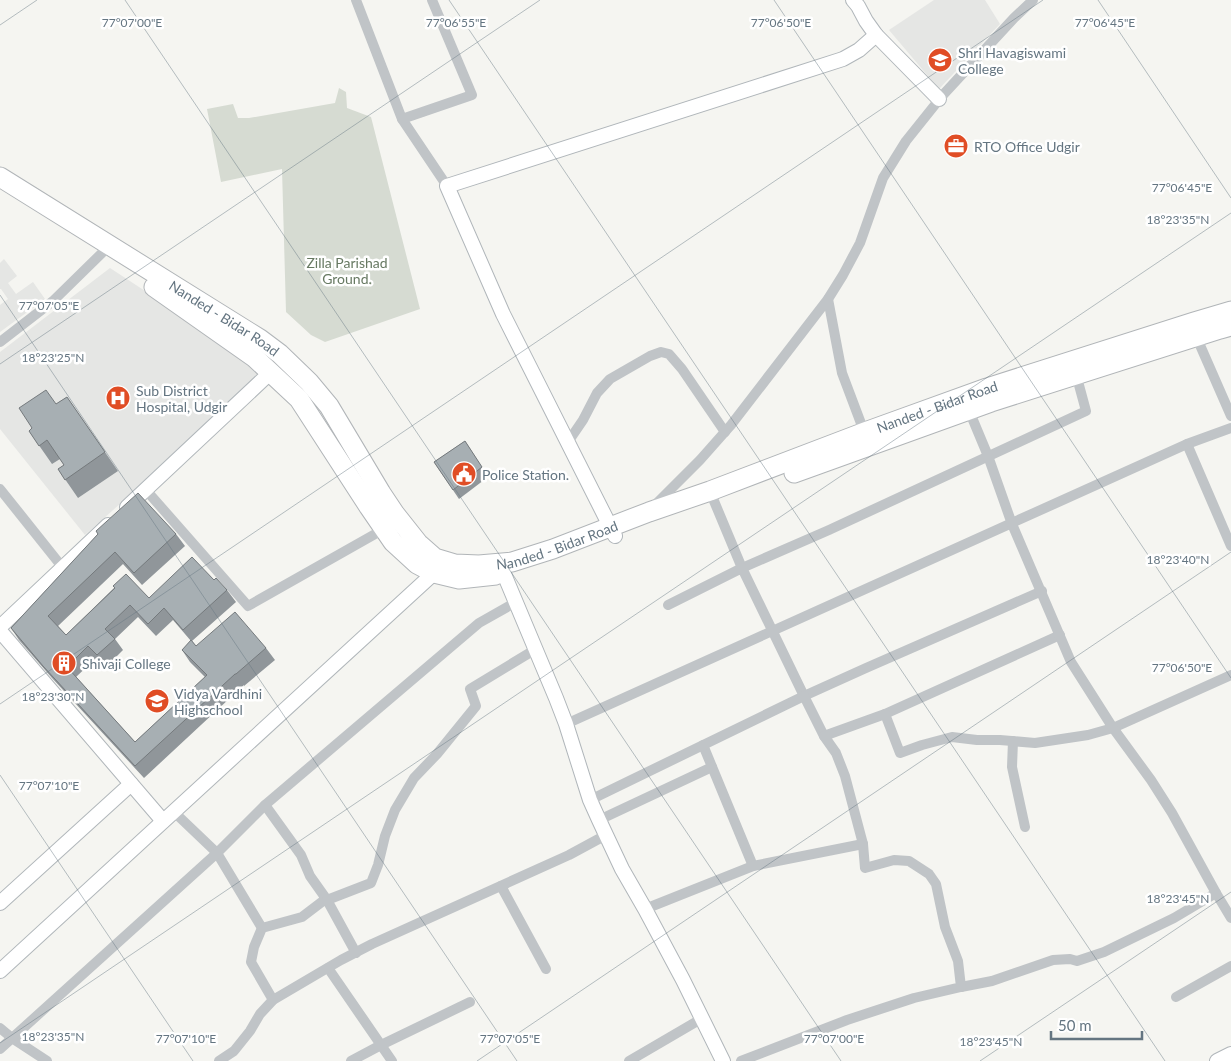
<svg xmlns="http://www.w3.org/2000/svg" width="1231" height="1061" viewBox="0 0 1231 1061" font-family="Lato,sans-serif">
  <rect width="100%" height="100%" fill="#f5f5f1"/>
  <g fill="#e5e6e4">
    <polygon points="934,0 985,0 1000,24 939,89 889,30"/>
    <polygon points="4,259 17,276 8,283 16,294 33,282 45,299 0,332 0,305 8,299 1,289 0,289 0,263"/>
    <polygon points="110,268 252,361 263,373 210,424 85,535 0,429 0,352"/>
  </g>
  <polygon fill="#d6dbd2" points="339,88 346,92 347,108 371,117 420,309 325,342 311,335 286,312 282,169 221,182 207,109 233,104 238,118 249,118 335,103"/>
  <g fill="none" stroke-linecap="round" stroke-linejoin="round">
    <defs>
      <g id="secondary">
        <polyline points="876,35 939,99"/>
        <polyline points="127,507 271,372"/>
        <polyline points="615,536 503,314 447,186 843,59 859,50 876,35 866,21 858,6 853,0"/>
        <polyline points="504,574 556,698 566,724 590,800 599,820 622,869 645,909 683,980 723,1061"/>
        <polyline points="0,627 108,525"/>
        <polyline points="0,631 163,821"/>
        <polyline points="0,903 131,784"/>
        <polyline points="0,971 434,573"/>
        <polyline points="1217,1061 1231,1054"/>
      </g>
      <g id="highway">
        <path id="s1" d="M 0,177 L 260,339 L 280,354 L 309,382 L 329,406 L 381,493 L 395,514 L 418,543 L 435,558 L 455,564 L 479,565 L 512,562 L 553,549 L 649,512 L 710,491 L 865,432 L 987,388 L 1194,322 L 1231,311"/>
        <polyline points="154,287 255,358 299,399 369,507 393,542 417,564 434,573 459,579 496,575"/>
        <polyline points="794,473 991,402 1220,329 1231,326"/>
      </g>
    </defs>
    <use href="#secondary" stroke="#b0b6ba" stroke-width="16"/>
    <use href="#highway" stroke="#b1b5b8" stroke-width="21"/>
    <g stroke="#c0c4c7" stroke-width="10">
      <polyline points="356,0 402,119 447,186"/>
      <polyline points="402,119 472,95 432,0"/>
      <polyline points="828,299 842,373 865,434"/>
      <polyline points="1196,336 1231,416"/>
      <polyline points="0,342 53,301 102,253"/>
      <polyline points="568,442 583,420 597,393 610,379 650,356 661,352 669,354 682,369 725,432"/>
      <polyline points="1187,444 1231,546"/>
      <polyline points="0,489 63,568"/>
      <polyline points="146,490 248,606 384,529"/>
      <polyline points="714,501 742,568 829,530 1086,411 1076,374"/>
      <polyline points="655,505 700,460 731,425 828,299 843,275 860,243 883,178 906,141 942,96 1014,18 1033,0"/>
      <polyline points="668,605 742,568 804,696 866,668 1042,591"/>
      <polyline points="885,714 1060,635"/>
      <path d="M 566,724 C 774,632 981,539 1187,444 L 1231,428"/>
      <polyline points="1013,741 1012,767 1025,827"/>
      <polyline points="703,745 753,866"/>
      <polyline points="590,800 804,696 824,736 885,714 900,753 922,745 952,737 977,740 1000,740 1035,743 1088,735 1113,728 1231,675"/>
      <polyline points="265,805 301,855 310,876 327,900 323,901 302,917 262,928 254,947 251,962 273,1000"/>
      <polyline points="173,811 217,853 262,928"/>
      <polyline points="599,820 712,767"/>
      <polyline points="501,886 546,969"/>
      <polyline points="1216,893 1231,918"/>
      <polyline points="645,909 753,866 863,844"/>
      <polyline points="356,953 327,900 371,883 378,865 385,836 395,810 414,778 437,754 476,706 470,689 536,649"/>
      <polyline points="328,968 392,1061"/>
      <polyline points="961,987 992,981 1053,960 1070,959 1077,961 1104,952 1174,918 1216,893 1172,813 1151,780 1113,728 1071,662 1012,524 988,456 968,408"/>
      <polyline points="1176,997 1231,966"/>
      <polyline points="0,1028 12,1038 47,1061"/>
      <polyline points="0,1049 217,853 265,805 479,623 516,602"/>
      <polyline points="219,1061 234,1051 250,1031 260,1014 273,1000 341,960 372,944 569,855 606,835"/>
      <polyline points="351,1061 381,1045 470,1002"/>
      <polyline points="629,1061 701,1019"/>
      <polyline points="741,1061 847,1020 914,998 961,987 958,961 945,927 936,884 929,874 909,861 894,860 865,868 863,844 845,776 836,753 824,736"/>
    </g>
    <use href="#secondary" stroke="#fff" stroke-width="14"/>
    <use href="#highway" stroke="#fff" stroke-width="19"/>
  </g>
  <g fill="#90969a" fill-rule="evenodd">
    <polygon points="67,397 118,471 78,498 58,469 64,465 60,459 52,464 29,431 56,404"/>
    <polygon points="465,441 488,477 459,499 434,462"/>
    <path d="M 96,531 L 176,534 L 185,546 L 142,585 L 123,564 L 58,626 L 66,635 L 114,588 L 149,598 L 214,580 L 227,590 L 236,602 L 192,641 L 196,646 L 266,648 L 275,660 L 244,686 L 244,685 L 144,778 L 52,678 L 19,640 L 11,628 L 98,534 ZM 138,617 L 156,636 L 173,620 L 191,641 L 182,650 L 190,662 L 205,677 L 135,742 L 76,677 L 96,658 L 106,667 L 123,650 L 115,639 Z"/>
  </g>
  <g fill="#a7afb3" stroke="#757a7d">
    <polygon points="46,390 56,404 67,397 105,452 65,480 58,469 64,465 47,440 39,446 29,431 32,428 19,408"/>
    <polygon points="465,441 482,467 453,490 434,462"/>
    <polygon points="138,493 176,534 134,573 115,552 48,616 66,635 115,588 113,586 126,574 149,598 192,557 214,580 216,578 227,590 183,630 164,608 148,624 130,605 105,629 115,639 97,655 88,646 67,667 135,742 207,675 182,650 191,640 196,646 235,612 266,648 236,674 235,674 135,766 43,666 11,628 98,534 96,531"/>
  </g>
  <path fill="none" stroke="#647581" stroke-width="1" stroke-opacity="0.45" d="M 125,0 L 841,1061M 449,0 L 1165,1061M 774,0 L 1231,678M 1098,0 L 1231,198M 0,25 L 37,0M 0,295 L 517,1061M 0,364 L 540,0M 0,704 L 1043,0M 0,775 L 193,1061M 0,1043 L 1231,213M 477,1061 L 1231,552M 980,1061 L 1231,892"/>
  <defs>
    <symbol id="university-disc" viewBox="-11 -11 22 22"><circle r="9.5" fill="#e04d25" stroke="#fff"/><path d="M0-5L7-2L0 1L-7-2ZM-4 1L0 2.5L4 1V4Q0 6-4 4Z" fill="#fff"/></symbol>
    <symbol id="office-disc" viewBox="-11 -11 22 22"><circle r="9.5" fill="#e04d25" stroke="#fff"/><path d="M-6-3h4V-5.5h4V-3h4V5H-6ZM-1-4.5V-3h2v-1.5ZM-6 0V1H6V0Z" fill="#fff"/></symbol>
    <symbol id="hospital-disc" viewBox="-11 -11 22 22"><circle r="9.5" fill="#e04d25" stroke="#fff"/><path d="M-5-5h3v3.5h4V-5h3V5h-3V1.5h-4V5h-3Z" fill="#fff"/></symbol>
    <symbol id="civic-disc" viewBox="-11 -11 22 22"><circle r="9.5" fill="#e04d25" stroke="#fff"/><path d="M-.6-6.5H3V-4.5H.6V-3L4-1V1h2V6H-6V1h2V-1L-.6-3ZM-1.2 2.5V6h2.4V2.5Z" fill="#fff"/></symbol>
    <symbol id="building-disc" viewBox="-11 -11 22 22"><circle r="9.5" fill="#e04d25" stroke="#fff"/><path d="M-4-6H4V6H1V3H-1V6H-4ZM-2.5-4.3h1.7v1.8h-1.7ZM.8-4.3h1.7v1.8H.8ZM-2.5-1h1.7V.8h-1.7ZM.8-1h1.7V.8H.8Z" fill="#fff"/></symbol>
    <symbol id="school-disc" viewBox="-11 -11 22 22"><circle r="9.5" fill="#e04d25" stroke="#fff"/><path d="M0-5L7-2L0 1L-7-2ZM-4 1L0 2.5L4 1V4Q0 6-4 4Z" fill="#fff"/></symbol>
  </defs>
  <g fill-rule="evenodd">
    <use href="#university-disc" x="926" y="46" width="28" height="28"/>
    <use href="#office-disc" x="942" y="132" width="28" height="28"/>
    <use href="#hospital-disc" x="104" y="384" width="28" height="28"/>
    <use href="#civic-disc" x="450" y="460" width="28" height="28"/>
    <use href="#building-disc" x="50" y="649" width="28" height="28"/>
    <use href="#school-disc" x="143" y="687" width="28" height="28"/>
  </g>
  <g text-anchor="middle" dominant-baseline="central" stroke-width="5" stroke-linejoin="round" paint-order="stroke">
    <g font-size="14" fill="#647581" stroke="#fff" text-anchor="start">
      <text x="958" y="52">Shri Havagiswami<tspan x="958" dy="16">College</tspan></text>
      <text x="974" y="146">RTO Office Udgir</text>
      <text x="136" y="390">Sub District<tspan x="136" dy="16">Hospital, Udgir</tspan></text>
      <text x="482" y="474">Police Station.</text>
      <text x="82" y="663">Shivaji College</text>
      <text x="174" y="693">Vidya Vardhini<tspan x="174" dy="16">Highschool</tspan></text>
    </g>
    <g font-size="14" fill="#677962" stroke="#fff">
      <text x="347" y="262">Zilla Parishad<tspan x="347" dy="16">Ground.</tspan></text>
    </g>
    <g font-size="14" fill="#647581" stroke="#fff">
      <text stroke="none"><textPath href="#s1" startOffset="265">Nanded - Bidar Road</textPath></text>
      <text stroke="none"><textPath href="#s1" startOffset="1120">Nanded - Bidar Road</textPath></text>
      <text stroke="none"><textPath href="#s1" startOffset="715">Nanded - Bidar Road</textPath></text>
    </g>
  </g>
  <g font-size="12" text-anchor="middle" fill="#647581" stroke="#fff" stroke-width="5" stroke-linejoin="round" paint-order="stroke">
    <text x="456" y="27">77°06'55"E</text>
    <text x="781" y="27">77°06'50"E</text>
    <text x="1105" y="27">77°06'45"E</text>
    <text x="132" y="27">77°07'00"E</text>
    <text x="1182" y="192">77°06'45"E</text>
    <text x="1178" y="224">18°23'35"N</text>
    <text x="49" y="310">77°07'05"E</text>
    <text x="53" y="362">18°23'25"N</text>
    <text x="1178" y="564">18°23'40"N</text>
    <text x="1182" y="672">77°06'50"E</text>
    <text x="53" y="701">18°23'30"N</text>
    <text x="49" y="790">77°07'10"E</text>
    <text x="1178" y="903">18°23'45"N</text>
    <text x="53" y="1041">18°23'35"N</text>
    <text x="186" y="1043">77°07'10"E</text>
    <text x="510" y="1043">77°07'05"E</text>
    <text x="834" y="1043">77°07'00"E</text>
    <text x="991" y="1046">18°23'45"N</text>
  </g>
  <path d="M1051 1031v8h91v-8" fill="none" stroke="#647581" stroke-width="2.5"/>
  <text x="1058" y="1031" font-size="15" fill="#647581" stroke="#ffffff" stroke-width="4" paint-order="stroke">50 m</text>
</svg>
